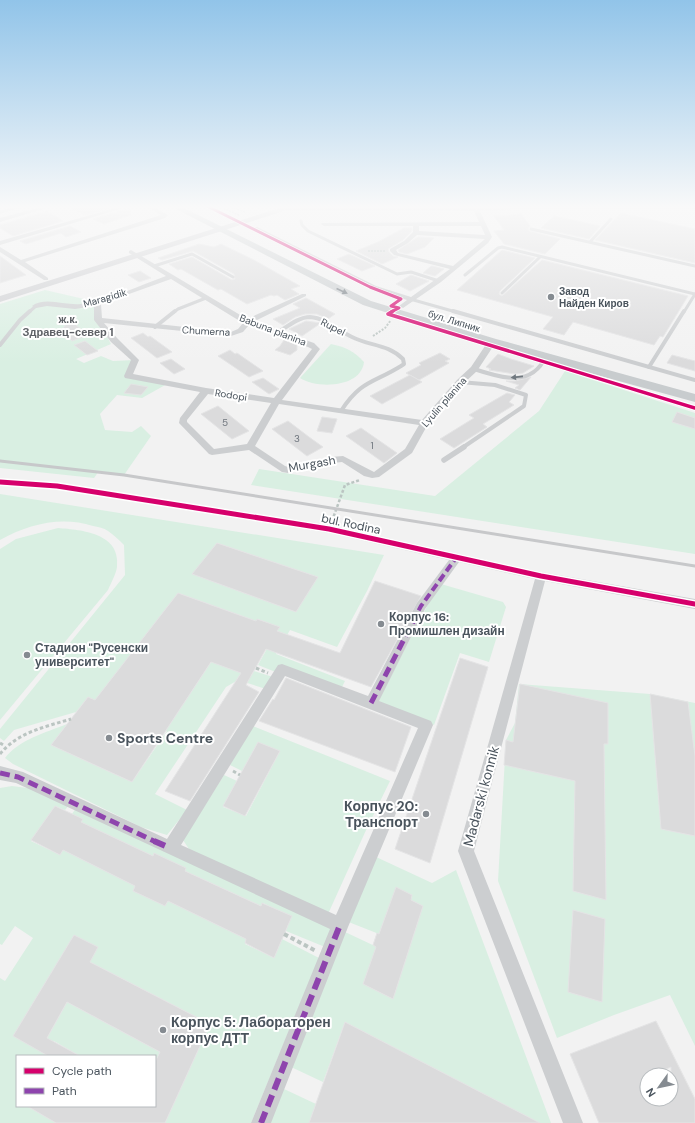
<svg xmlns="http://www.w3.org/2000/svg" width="695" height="1123" viewBox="0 0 695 1123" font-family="'DM Sans',sans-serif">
  <rect width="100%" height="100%" fill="#f2f2f2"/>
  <g fill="#d9efe2" fill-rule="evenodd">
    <polygon points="45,290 97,302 98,320 111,344 76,359 84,363 101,356 113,361 135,360 128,376 167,384 142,398 117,395 100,414 105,430 132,432 141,426 151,436 124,475 99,471 94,478 0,468 0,304"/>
    <path d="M 331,344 C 345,347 354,351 364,362 C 361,388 317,389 300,378 Z"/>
    <polygon points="565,371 695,413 695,554 251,485 259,469 435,496 539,411"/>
    <path d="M 0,494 L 384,555 L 367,591 L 337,647 L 290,630 L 276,654 L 345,681 L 341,689 L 278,673 L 258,665 L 279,627 L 258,619 L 228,668 L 251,676 L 254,671 L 273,677 L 266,689 L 238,680 L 226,687 L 155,794 L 187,810 L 167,835 L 141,827 L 13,764 L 5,758 C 20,739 45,733 67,724 L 51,745 L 132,782 L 167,731 L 88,697 L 76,712 L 14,730 L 4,741 L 0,738 L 0,729 L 125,575 L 124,545 C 119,540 114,535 108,531 C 104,528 98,527 93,526 C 61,516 29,524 0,540 ZM 217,543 L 317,577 L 296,612 L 193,574 ZM 178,593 L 242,616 L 175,716 L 106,687 Z"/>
    <path d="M 58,528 C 82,530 121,533 117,567 C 116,574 111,583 108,590 L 0,720 L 0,549 L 16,539 Z"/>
    <polygon points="441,584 503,602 506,607 489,662 460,653 434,725 377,703 436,589"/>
    <polygon points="519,684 650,694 695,703 695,1046 670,995 614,1015 557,1038 498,881 506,740 515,723"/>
    <polygon points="253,726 390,781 367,828 328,914 191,852 183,840 224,775 237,781 223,807 246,816 280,751 242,771 230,765"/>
    <polygon points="12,786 35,789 70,804 65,810 55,806 31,841 60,855 63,850 135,886 133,891 165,906 168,901 246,939 245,944 274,958 282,939 319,958 251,1123 165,1123 210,1024 90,962 74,935 40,1051 67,1002 160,1052 155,1062 155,1056 80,1056 54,1041 46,1056 17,1056 17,1106 27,1106 56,1123 0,1123 0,978 5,981 33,938 15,926 2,945 0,944 0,788"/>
    <polygon points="78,805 332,929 325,947 286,931 291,916 263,903 261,906 185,871 154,854 153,856 81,822 83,819 72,814"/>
    <polygon points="374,856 432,883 456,870 551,1123 525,1123 345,1022 323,1082 291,1067 345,932 377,947 363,984 393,999 423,906 411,900 412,895 396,888 379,934 346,921"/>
    <polygon points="284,1089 316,1104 309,1123 265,1123"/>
  </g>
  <g fill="#dbdbdc" stroke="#e4e4e5" fill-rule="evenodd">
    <polygon points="67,206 118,206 85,215"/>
    <polygon points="130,208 131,215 104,224 93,219"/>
    <polygon points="47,211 63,221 13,236 0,228 0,225"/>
    <polygon points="621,213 695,229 695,263 595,240"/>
    <polygon points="521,214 530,226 528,229 529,231 560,239 545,254 504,244 494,231 504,230 494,216"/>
    <polygon points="554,216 600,226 589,239 541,228"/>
    <polygon points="70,226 81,232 66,237 61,233 26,244 20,241"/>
    <polygon points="404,228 412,228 412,231 403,240 388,249 389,252 393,256 398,257 382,264 356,251 378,242"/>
    <polygon points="418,237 434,238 425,247 407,254 399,252 398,250"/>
    <polygon points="199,244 214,247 221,244 254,260 300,286 291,289 299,294 285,300 277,295 274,296 271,295 247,304 221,289 218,290 181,269 178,270 169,264 192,257 232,280 235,279 234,274 193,251 162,260 158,258"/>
    <polygon points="502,250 535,258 500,291 499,294 502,296 542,260 688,296 663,337 660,336 654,345 573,322 564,335 543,329 553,317 457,290"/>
    <polygon points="349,254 375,266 362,271 337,259"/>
    <polygon points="0,256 26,275 0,283"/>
    <polygon points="431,266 433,266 444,269 435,276 423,273"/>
    <polygon points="140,271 151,278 139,282 128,275"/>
    <polygon points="411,275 429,281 410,291 396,284"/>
    <polygon points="306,298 335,314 328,319 317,314 305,314 295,317 283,325 273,319 300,308 293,304"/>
    <polygon points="70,320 88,335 72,341 61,330"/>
    <polygon points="306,321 321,323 302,336 289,329"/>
    <polygon points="143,333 148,337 150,336 172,352 157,358 131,338"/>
    <polygon points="284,340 297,345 297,350 290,355 275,350 280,346"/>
    <polygon points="85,341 98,351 87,355 74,345"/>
    <polygon points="230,350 235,354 237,353 263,371 249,377 218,356"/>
    <polygon points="440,353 450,359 445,361 449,363 419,380 406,373 421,365 419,363"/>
    <polygon points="498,354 511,359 534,366 523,373 515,374 489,370 491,369 486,367"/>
    <polygon points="672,355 695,361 695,371 667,363"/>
    <polygon points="171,359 185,369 174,374 160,363"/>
    <polygon points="410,375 422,382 382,404 370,396"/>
    <polygon points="531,377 520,390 515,388 519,385 506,381 515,381"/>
    <polygon points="263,378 279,389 269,394 252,382"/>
    <polygon points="131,384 148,387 141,395 124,393"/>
    <polygon points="507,393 515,395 509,402 514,405 483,424 487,427 454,448 440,439 474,418 469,415"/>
    <polygon points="218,406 249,431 232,439 201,414"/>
    <polygon points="677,412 695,418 695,429 672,422"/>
    <polygon points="322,417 337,419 332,433 317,431"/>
    <polygon points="288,421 309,437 323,447 307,456 272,429"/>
    <polygon points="361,428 397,453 384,463 346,436"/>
    <polygon points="217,543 318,577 296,612 192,574"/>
    <polygon points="375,581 421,596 371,687 266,649 246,685 259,692 190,801 165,791 241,673 211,662 132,782 51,745 88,697 95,700 178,593 256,621 257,619 280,627 277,631 340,653"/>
    <polygon points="460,658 488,667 430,863 395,849"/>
    <polygon points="286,678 411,727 395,772 259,721 273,699 274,700"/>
    <polygon points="520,684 608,703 608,744 604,744 606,900 573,891 575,781 504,765 506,740 513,742"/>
    <polygon points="650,694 688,702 695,756 695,836 661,829"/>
    <polygon points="258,742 280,751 245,816 223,806"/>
    <polygon points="55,806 83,819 81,822 153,856 154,853 186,868 185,871 261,906 262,903 292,916 274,958 245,943 246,939 168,901 165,906 133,891 135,886 63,850 60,855 31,840"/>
    <polygon points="396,887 412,895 411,900 423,906 393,999 363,984 376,947 373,945 377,933 379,934"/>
    <polygon points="573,910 605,919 602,1002 568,992"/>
    <polygon points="74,935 98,947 90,962 210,1024 165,1123 56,1123 27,1106 155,1106 155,1062 160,1052 67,1002 47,1038 80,1056 48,1056 13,1036"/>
    <path d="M 656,1021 L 695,1099 L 695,1123 L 599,1123 L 570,1054 ZM 671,1067 L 671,1099 L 647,1099 L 647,1075 L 652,1075 Z"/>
    <polygon points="345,1022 540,1123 309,1123"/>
  </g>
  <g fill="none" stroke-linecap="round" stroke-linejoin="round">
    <g stroke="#bbc5c2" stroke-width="1.5" stroke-dasharray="2 1" stroke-linecap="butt">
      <polyline points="218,206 239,215"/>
      <polyline points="229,206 245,212"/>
      <polyline points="368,251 385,251"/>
    </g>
    <polyline stroke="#bbc5c2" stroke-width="2" stroke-dasharray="2 1.5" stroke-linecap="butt" points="373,336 385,328 391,320"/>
    <polyline stroke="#bbc5c2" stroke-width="2.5" stroke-dasharray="3 2" stroke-linecap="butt" points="332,521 345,485 360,480"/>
    <g stroke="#bbc5c2" stroke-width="3" stroke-dasharray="3.5 2.5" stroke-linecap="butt">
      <polyline points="256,668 268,673"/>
      <polyline points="0,743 5,746"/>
      <path d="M 0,754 C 18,732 45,727 71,719"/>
      <polyline points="233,771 240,775"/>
    </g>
    <polyline stroke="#bbc5c2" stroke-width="4" stroke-dasharray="4.5 3" stroke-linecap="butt" points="284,934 316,951"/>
    <g stroke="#ccced0" stroke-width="3">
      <polyline points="0,212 23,206"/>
      <polyline points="301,221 302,225 308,231 397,274 411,272 439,281"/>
      <polyline points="531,229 695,266"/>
      <polyline points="590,242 611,219"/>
      <polyline points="154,266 192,254 233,277"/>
      <polyline points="465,275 498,248 502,247 695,294"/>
      <polyline points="502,293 540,257"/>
      <polyline points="410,299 456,312"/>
      <polyline points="29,312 36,306"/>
      <polyline points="174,312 178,309 206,298"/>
      <polyline points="684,312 695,294"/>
    </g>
    <g stroke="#ccced0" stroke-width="4">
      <polyline points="453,311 695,380"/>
      <polyline points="155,327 175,311"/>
      <path d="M 277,333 C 287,327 298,317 310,317 C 326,318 339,331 352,337 C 370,346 388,344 403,359 L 404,364 L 401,366 C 374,383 361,380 341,411"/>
      <polyline points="0,345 20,320 30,311"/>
      <polyline points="649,367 684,311"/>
      <path d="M 474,369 C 501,378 532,388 546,356"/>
      <polyline points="460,382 495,385 526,395 524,406 462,448"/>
    </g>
    <polyline stroke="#ccced0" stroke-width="5.5" points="444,460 464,447"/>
    <g fill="#ccced0" fill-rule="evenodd">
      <polygon points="45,206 53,206 0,222 0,218"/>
      <polygon points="122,206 130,206 0,245 0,241"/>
      <polygon points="146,206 152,206 168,215 165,218 25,262 48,278 48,280 44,280 0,252 0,247 21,260 161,215"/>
      <path d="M 476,207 L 479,209 L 492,237 L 488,243 L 441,282 L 403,308 L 399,306 L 407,300 L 372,288 L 252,228 L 257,227 L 376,286 L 411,297 L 450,269 L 394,255 L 390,251 L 390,249 L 404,241 L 413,232 L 413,226 L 324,226 L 321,224 L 322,223 L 479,222 L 473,209 ZM 419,226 L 481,226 L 485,235 L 419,231 ZM 417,235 L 485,239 L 453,266 L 398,253 L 396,250 L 408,243 Z"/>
      <path d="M 131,250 L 247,319 L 302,294 L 306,294 L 306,296 L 253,322 L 314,343 L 320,349 L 282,400 L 422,420 L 457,380 L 471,367 L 489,340 L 495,340 L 496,342 L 477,371 L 463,384 L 428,424 L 412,453 L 379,477 L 372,478 L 364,476 L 342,462 L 324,464 L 288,473 L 282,472 L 249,450 L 212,455 L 209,454 L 179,423 L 180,418 L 200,392 L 125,378 L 124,376 L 131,360 L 111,342 L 94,320 L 94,306 L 75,309 L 47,306 L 36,308 L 32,306 C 45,296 66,306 81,304 C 110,300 138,286 166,276 L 129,253 L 129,251 ZM 171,279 L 243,323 L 238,329 L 231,332 L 102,318 L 101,304 ZM 104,323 L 231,336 L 243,332 L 249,325 L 308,347 L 312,349 L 274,398 L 206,388 L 133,374 L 139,360 L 117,338 ZM 208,394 L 271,403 L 247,444 L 214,449 L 187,422 L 187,420 ZM 279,404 L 419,425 L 405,449 L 374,472 L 343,456 L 331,457 L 288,467 L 285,466 L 255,446 Z"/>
      <path d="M 0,479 L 57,483 L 329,525 L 541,572 L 695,599 L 695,609 L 545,581 L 474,851 L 583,1123 L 563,1123 L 458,851 L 535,579 L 459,562 L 425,609 L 379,701 L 431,721 L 433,725 L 348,927 L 271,1123 L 251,1123 L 330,929 L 16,783 L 0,780 L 0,766 L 23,772 L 167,839 L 278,665 L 282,664 L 368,696 L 417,603 L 449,560 L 329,533 L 57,489 L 0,485 ZM 285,676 L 418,728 L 336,915 L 181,845 Z"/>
    </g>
    <polygon fill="#cdced1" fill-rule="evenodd" points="286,206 695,206 695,209 520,209 476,211 287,210 0,302 0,296"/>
    <polygon fill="#c8ccce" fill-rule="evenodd" points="170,206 180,206 371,301 496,339 695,394 695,402 488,345 363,305"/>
    <polyline stroke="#c7c8ca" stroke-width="3" points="0,461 124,475 695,566"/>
    <polyline stroke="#8e44ad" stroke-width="4" stroke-dasharray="8 4" stroke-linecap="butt" points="413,621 421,606 456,558"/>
    <g stroke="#8e44ad" stroke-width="5" stroke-dasharray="10 5" stroke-linecap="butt">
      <polyline points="371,703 414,620"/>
      <polyline points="0,773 18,777 156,842"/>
    </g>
    <g stroke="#8e44ad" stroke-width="6" stroke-dasharray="12 6" stroke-linecap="butt">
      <polyline points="154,841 170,848"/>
      <polyline points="261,1123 340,925"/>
    </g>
    <defs>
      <polyline id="cycleway-far2" points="207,206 370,287 401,299 391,306 399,308 391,312"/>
      <polyline id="cycleway-far1" points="393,311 388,314 695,408"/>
      <polyline id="cycleway" points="0,482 57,486 329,529 541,576 695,604"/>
    </defs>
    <use href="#cycleway-far2" stroke="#fff" stroke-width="4.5"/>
    <use href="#cycleway-far1" stroke="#fff" stroke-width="5.5"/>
    <use href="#cycleway" stroke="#fff" stroke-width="8"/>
    <use href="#cycleway-far2" stroke="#d6006c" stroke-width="3"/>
    <use href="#cycleway-far1" stroke="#d6006c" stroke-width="3.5"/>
    <use href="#cycleway" stroke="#d6006c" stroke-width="5"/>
  </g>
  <defs><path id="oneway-solid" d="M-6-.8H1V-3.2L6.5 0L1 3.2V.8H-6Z"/></defs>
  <use fill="#70787f" href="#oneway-solid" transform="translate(342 291) rotate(25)"/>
  <use fill="#717980" href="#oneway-solid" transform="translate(517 377) rotate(174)"/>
  <linearGradient id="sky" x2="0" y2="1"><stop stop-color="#91c4e9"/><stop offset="0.57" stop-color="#f9f9f9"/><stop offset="1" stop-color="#f9f9f9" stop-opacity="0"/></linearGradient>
  <rect width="695" height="363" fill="url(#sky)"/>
  <g fill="#858b91" stroke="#fff" stroke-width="1.5">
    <circle cx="551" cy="297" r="4"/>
    <circle cx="381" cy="624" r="4"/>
    <circle cx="27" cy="655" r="4"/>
    <circle cx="109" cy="738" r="4"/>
    <circle cx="426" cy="814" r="4"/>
    <circle cx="163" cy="1030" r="4"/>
  </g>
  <g text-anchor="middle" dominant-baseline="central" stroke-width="4" stroke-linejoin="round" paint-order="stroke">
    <g font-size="10" font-weight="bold" fill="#4a545d" stroke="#fff" text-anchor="start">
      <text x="559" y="291">Завод<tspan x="559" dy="12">Найден Киров</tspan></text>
    </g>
    <g font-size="10" fill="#4a545d" stroke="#fff">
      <text transform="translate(105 298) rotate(-16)">Maragidik</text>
      <text transform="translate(454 321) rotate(17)">бул. Липник</text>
      <text transform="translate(333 327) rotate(27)">Rupel</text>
      <text transform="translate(273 330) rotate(21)">Babuna planina</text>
      <text transform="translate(206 331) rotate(3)">Chumerna</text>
      <text transform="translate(231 395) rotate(9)">Rodopi</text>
      <text transform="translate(444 402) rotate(-49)">Lyulin planina</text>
    </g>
    <g font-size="10" fill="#6f767e">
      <text x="225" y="422">5</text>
      <text x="297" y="438">3</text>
      <text x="372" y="445">1</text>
    </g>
    <g font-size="11" font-weight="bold" fill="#5e6166" stroke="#fff">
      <text x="68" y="319">ж.к.<tspan x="68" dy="13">Здравец-север 1</tspan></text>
    </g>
    <g font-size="12" fill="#4a545d" stroke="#fff">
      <text transform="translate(312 464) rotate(-10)">Murgash</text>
      <text transform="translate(351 524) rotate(12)">bul. Rodina</text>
    </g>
    <g font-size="12" font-weight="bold" fill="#4a545d" stroke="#fff" text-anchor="start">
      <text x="389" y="617">Корпус 16:<tspan x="389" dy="14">Промишлен дизайн</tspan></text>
      <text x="35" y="648">Стадион "Русенски<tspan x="35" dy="14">университет"</tspan></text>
    </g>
    <g font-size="14" font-weight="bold" fill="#4a545d" stroke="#fff" text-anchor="start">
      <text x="117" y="738">Sports Centre</text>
      <text x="418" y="806" text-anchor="end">Корпус 20:<tspan x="418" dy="16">Транспорт</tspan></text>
      <text x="171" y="1022">Корпус 5: Лабораторен<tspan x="171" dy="16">корпус ДТТ</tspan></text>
    </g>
    <g font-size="14" fill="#4a545d" stroke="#fff">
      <text transform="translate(481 796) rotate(-75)">Madarski konnik</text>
    </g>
  </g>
  <rect x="16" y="1055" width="140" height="52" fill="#ffffff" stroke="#b7bbbe"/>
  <rect x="24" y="1068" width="20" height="6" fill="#d6006c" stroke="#b7bbbe"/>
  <text x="52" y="1075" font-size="12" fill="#4a545d">Cycle path</text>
  <rect x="24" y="1088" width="20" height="6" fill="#8e44ad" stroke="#b7bbbe"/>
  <text x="52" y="1095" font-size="12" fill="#4a545d">Path</text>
  <g transform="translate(659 1087) rotate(237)"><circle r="19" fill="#ffffff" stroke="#b7bbbe"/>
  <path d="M0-3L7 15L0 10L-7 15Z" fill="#858b91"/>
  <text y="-6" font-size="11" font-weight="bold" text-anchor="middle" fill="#4a545d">N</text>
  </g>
</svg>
